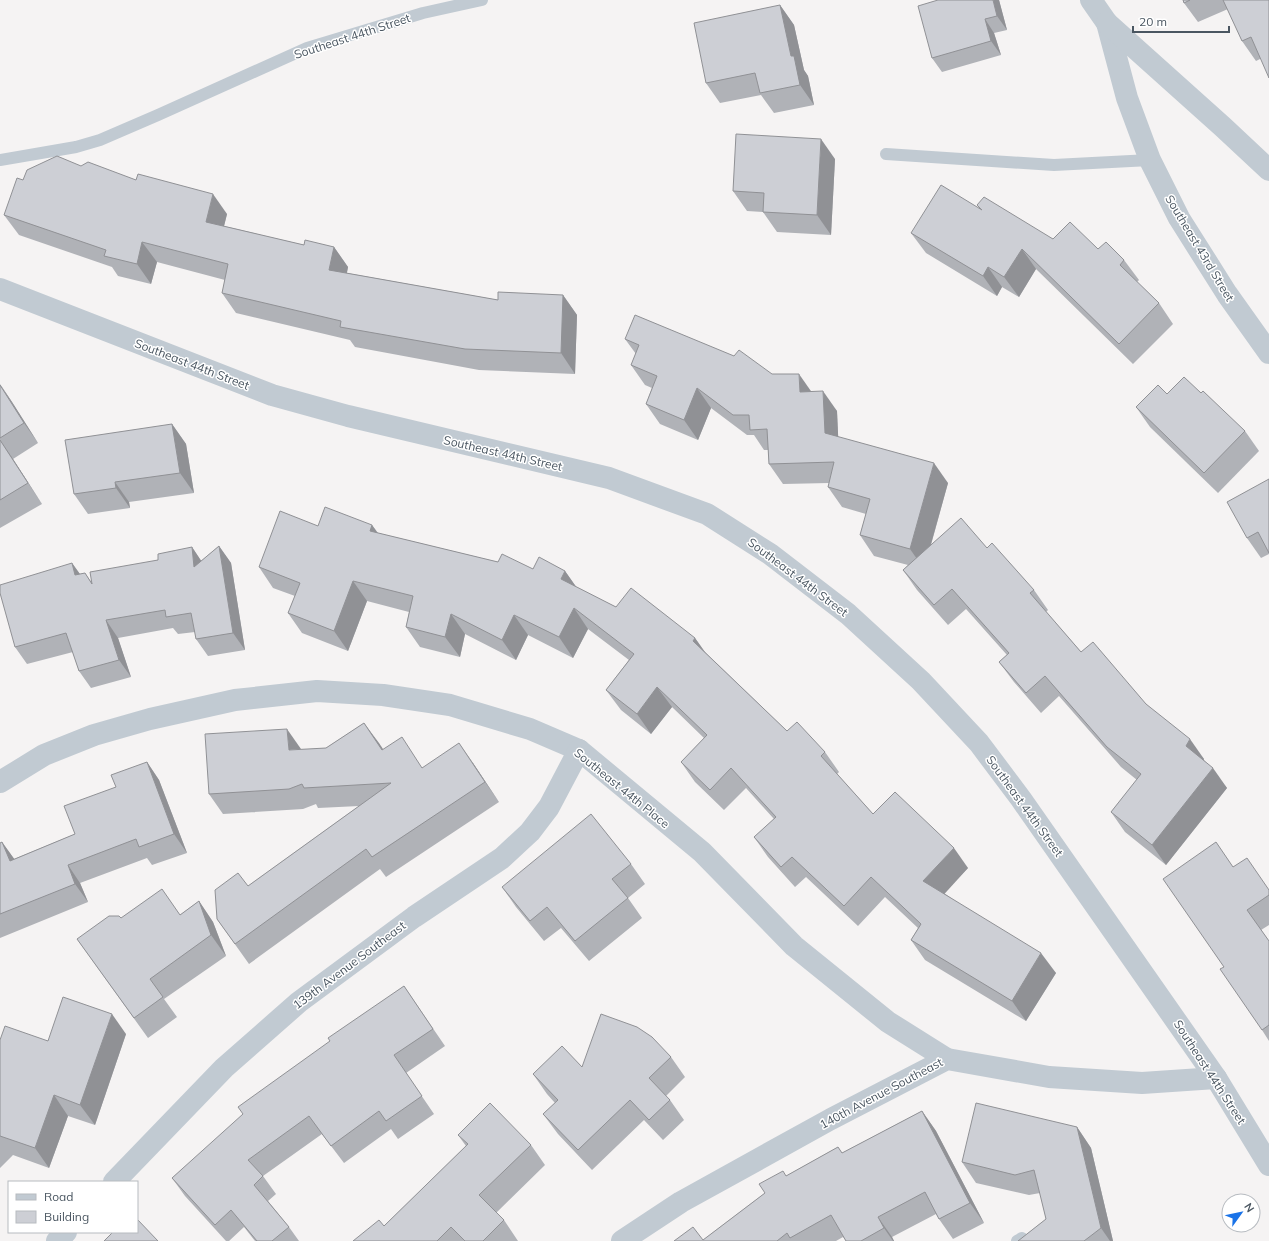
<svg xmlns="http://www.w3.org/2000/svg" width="1269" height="1241" viewBox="0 0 1269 1241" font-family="Mulish,sans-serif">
  <rect width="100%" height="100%" fill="#f5f3f3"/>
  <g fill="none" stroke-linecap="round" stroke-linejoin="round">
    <g stroke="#c1cad2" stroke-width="12">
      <polyline points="886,154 1054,165 1150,160"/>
      <polyline points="0,160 76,147 100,140 158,115 307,48 423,13 482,0"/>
      <polyline points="1017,1241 1022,1238"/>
    </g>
    <g stroke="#c1cad2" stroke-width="22">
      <polyline points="1091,0 1107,23 1127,98 1150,160 1179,218 1227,294 1269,353"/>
      <polyline points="1107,23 1223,127 1269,170"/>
      <polyline points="0,289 272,395 348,416 609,478 707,514 770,554 848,614 921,681 979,743 1021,799 1216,1078 1269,1165"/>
      <polyline points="0,782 44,755 94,735 150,719 235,700 317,691 383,695 450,705 530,729 579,750 702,852 794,946 888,1022 947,1059"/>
      <polyline points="114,1182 224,1068 299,1002 414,917 502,858 530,832 549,807 579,750"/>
      <polyline points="57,1241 66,1232"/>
      <polyline points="622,1241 681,1202 831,1119 947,1059 1049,1077 1142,1083 1216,1078"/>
    </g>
  </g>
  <g fill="#b0b2b7">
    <polygon points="999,0 1007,30 994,33 1001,55 942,72 932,58"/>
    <polygon points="1183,0 1269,0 1260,59 1256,61 1242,41 1228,9 1198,22 1184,3"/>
    <polygon points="780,5 794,25 804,70 808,76 814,105 774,113 761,95 720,103 706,83"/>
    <polygon points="835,159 831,235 777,232 763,212 747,211 733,191"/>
    <polygon points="81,166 227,214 224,226 304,245 334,247 348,267 347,273 498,300 563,295 577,315 575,374 479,370 355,347 350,340 236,313 222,293 225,280 157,262 151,284 118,276 112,267 19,235 4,215 23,180"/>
    <polygon points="977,205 1053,239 1098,249 1124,260 1139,280 1137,282 1159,303 1173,324 1133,364 1036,269 1019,297 1002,287 997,296 926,253 911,233 980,209"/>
    <polygon points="625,339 772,374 811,391 837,411 838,437 948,483 931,545 987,548 1034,590 1048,610 1046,612 1081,652 1146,704 1204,759 1204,760 1227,788 1166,865 1125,832 1111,812 1137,780 1121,767 1059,696 1041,713 1014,682 999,662 1007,655 966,609 948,625 917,590 903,570 908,565 874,556 860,535 866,514 842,507 828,487 829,483 783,484 769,464 768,450 764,450 754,435 747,435 711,408 698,440 660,424 646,404 652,388 645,385 631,365 636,354"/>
    <polygon points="0,384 12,402 38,443 13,459 42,504 0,528"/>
    <polygon points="1201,393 1245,431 1259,451 1218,493 1150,427 1136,407 1167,394"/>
    <polygon points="172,424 186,444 194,493 129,502 130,508 88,514 74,494"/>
    <polygon points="1269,479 1269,554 1261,558 1247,538"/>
    <polygon points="372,525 378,533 498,562 533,569 565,571 577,588 616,607 695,638 705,652 787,731 825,752 839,772 837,774 873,814 968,868 944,893 1056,973 1026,1021 925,960 911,940 918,928 885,897 858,926 806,877 795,887 768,857 754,837 774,819 746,788 724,810 695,782 681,762 704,738 672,707 651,734 621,710 606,690 629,660 588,629 573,658 528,635 516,660 465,634 460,657 420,647 406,627 409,612 367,601 348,651 302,633 288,613 295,596 273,588 259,567 318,526"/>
    <polygon points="219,546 231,563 245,650 208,656 196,639 195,632 178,634 173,628 118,638 131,677 91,688 79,671 73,652 27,664 15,647 72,563 80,574 85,573 92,583 158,560 192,547 201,561"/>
    <polygon points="364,723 383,750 422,768 473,763 499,802 386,877 380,869 249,964 217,919 248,886 359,806 318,808 316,804 303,809 223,814 209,794 301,750 326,748"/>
    <polygon points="147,762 159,780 187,853 152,865 147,858 80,883 88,902 0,938 0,843 2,842 14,859 75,834 116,787"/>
    <polygon points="631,864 645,884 628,898 642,918 589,961 561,928 544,941 516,907 502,887"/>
    <polygon points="1233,867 1269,890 1269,925 1261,930 1269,941 1269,1041 1262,1030"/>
    <polygon points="199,901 213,922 226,956 164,999 177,1017 148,1038 77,939 121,918 180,915"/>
    <polygon points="404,986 445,1046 406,1073 434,1114 398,1139 391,1129 344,1163 322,1134 263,1176 276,1194 268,1201 289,1227 299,1241 255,1241 244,1227 229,1241 226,1241 185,1196 172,1178 330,1041"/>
    <polygon points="126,1034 95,1125 68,1116 49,1168 13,1155 0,1168 0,1040 48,1041"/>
    <polygon points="671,1057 685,1077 666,1096 670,1100 684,1120 663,1140 644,1120 592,1170 558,1134 543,1114 555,1103 547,1094 533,1074 582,1067"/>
    <polygon points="922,1111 936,1131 984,1223 953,1239 939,1219 936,1214 892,1237 894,1241 846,1241 843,1237 836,1241 674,1241 703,1240 765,1193 786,1176 838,1147 842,1153"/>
    <polygon points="1077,1127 1091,1148 1113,1241 1018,1241 1046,1219 1040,1193 1029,1195 976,1183 962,1162"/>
    <polygon points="458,1135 531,1145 545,1165 496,1213 504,1220 518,1241 353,1241 384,1226 466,1146"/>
  </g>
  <g fill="#909195">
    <polygon points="993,0 999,0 1007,30 997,16"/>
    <polygon points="780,5 794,25 804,70 808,76 814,105 800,85 791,56"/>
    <polygon points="985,19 994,33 1001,55 991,41"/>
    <polygon points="821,139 835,159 831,235 817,215"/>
    <polygon points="213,194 227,214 220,242 206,222"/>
    <polygon points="142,242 157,262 151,284 137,264"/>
    <polygon points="334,247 348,267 343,290 329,270"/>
    <polygon points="1022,249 1036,269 1019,297 1004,277"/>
    <polygon points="988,267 1002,287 997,296 983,276"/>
    <polygon points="563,295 577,315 575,374 561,353"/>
    <polygon points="799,374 813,394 800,392"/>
    <polygon points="0,384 12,402 38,443 24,423"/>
    <polygon points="697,388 711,408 698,440 684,420"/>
    <polygon points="823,391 837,411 839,454 825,433"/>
    <polygon points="172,424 186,444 194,493 180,473"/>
    <polygon points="0,440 13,459 42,504 28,483"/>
    <polygon points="934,463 948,483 924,569 910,549"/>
    <polygon points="115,482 129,502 130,508 116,488"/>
    <polygon points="372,525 386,545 370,531"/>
    <polygon points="219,546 231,563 245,650 233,633"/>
    <polygon points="192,547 204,565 194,567"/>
    <polygon points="72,563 84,580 75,575"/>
    <polygon points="565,571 579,591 561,579"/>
    <polygon points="353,581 367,601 348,651 334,631"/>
    <polygon points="574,608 588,629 573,658 559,637"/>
    <polygon points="451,614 465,634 460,657 445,637"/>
    <polygon points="514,615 528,635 516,660 502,640"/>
    <polygon points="106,620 118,638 131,677 119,660"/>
    <polygon points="695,638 709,658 693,641"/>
    <polygon points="657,687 672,707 651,734 637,714"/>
    <polygon points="364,723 379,743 397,770 382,750"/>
    <polygon points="287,729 301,749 289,750"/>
    <polygon points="1190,739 1204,759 1200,766 1186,746"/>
    <polygon points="459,743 473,763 499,802 485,782"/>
    <polygon points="147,762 159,780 187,853 174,834"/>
    <polygon points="1213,768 1227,788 1166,865 1152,845"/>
    <polygon points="2,842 15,860 10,861"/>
    <polygon points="954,848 968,868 938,901 923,881"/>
    <polygon points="68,865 80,883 88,902 75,884"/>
    <polygon points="199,901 213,922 226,956 211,935"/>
    <polygon points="1041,953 1056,973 1026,1021 1012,1001"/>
    <polygon points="112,1014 126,1034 95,1125 80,1105"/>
    <polygon points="54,1095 68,1116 49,1168 35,1148"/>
    <polygon points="922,1111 936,1131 984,1223 970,1203"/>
    <polygon points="1077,1127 1091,1148 1113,1241 1110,1241 1101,1228"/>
    <polygon points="878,1217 892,1237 894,1241 893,1241 884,1228"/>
  </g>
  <g fill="#cdcfd5" stroke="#909195">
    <polygon points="938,0 993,0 997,16 985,19 991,41 932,58 918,6"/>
    <polygon points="1183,0 1190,0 1184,3"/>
    <polygon points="1223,0 1269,0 1269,78 1251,37 1242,41"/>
    <polygon points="780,5 791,56 794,56 800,85 760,93 755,73 706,83 694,23"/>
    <polygon points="736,134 821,139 817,215 763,212 764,193 733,191"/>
    <polygon points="57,156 81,166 88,162 136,180 138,174 213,194 206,222 304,245 305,240 334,247 329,270 498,300 498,292 563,295 561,353 465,349 340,327 341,321 222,293 228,264 142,242 137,264 104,256 106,250 4,215 17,178 23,180 27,170"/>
    <polygon points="941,185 982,210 977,205 984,197 1053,239 1070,222 1098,249 1106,242 1124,260 1120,265 1159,303 1119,344 1022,249 1004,277 988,267 983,276 911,233"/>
    <polygon points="635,315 734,356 739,350 772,374 799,374 800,392 823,391 825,433 934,463 910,549 860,535 870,499 828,487 834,462 769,464 767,429 750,430 749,415 733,415 697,388 684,420 646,404 657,376 631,365 639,345 625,339"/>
    <polygon points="1184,377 1201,393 1203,391 1245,431 1204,473 1136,407 1158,385 1167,394"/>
    <polygon points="0,385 24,423 0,438"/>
    <polygon points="172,424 180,473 115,482 116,488 74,494 65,440"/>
    <polygon points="0,440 28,483 0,500"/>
    <polygon points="1269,479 1269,553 1258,532 1247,538 1227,502"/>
    <polygon points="325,507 372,525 370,531 498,562 502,554 533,569 539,557 565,571 561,579 616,607 631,588 695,638 693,641 787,731 797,722 825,752 821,756 873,814 895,792 954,848 923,881 1041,953 1012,1001 911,940 921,924 871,877 844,906 792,857 781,867 754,837 776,817 731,768 710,790 681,762 707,735 657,687 637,714 606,690 634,654 574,608 559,637 514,615 502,640 451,614 445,637 406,627 413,596 353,581 334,631 288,613 300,583 259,567 280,511 318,526"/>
    <polygon points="961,518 987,548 992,543 1034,590 1030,593 1081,652 1093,642 1146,704 1190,739 1186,746 1213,768 1152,845 1111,812 1141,774 1107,747 1045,676 1026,693 999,662 1009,653 952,589 934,605 903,570"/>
    <polygon points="219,546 233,633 196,639 191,613 166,617 165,610 106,620 119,660 79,671 66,633 15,647 0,593 0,585 72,563 75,575 85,573 92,584 90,572 158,560 158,554 192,547 194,567"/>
    <polygon points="364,723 382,750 402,737 422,768 459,743 485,782 372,857 366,849 235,944 217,919 215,890 238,873 248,886 391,783 304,788 302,784 289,789 209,794 205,734 287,729 289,750 326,748"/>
    <polygon points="147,762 174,834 139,847 136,839 68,865 75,884 0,914 0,843 2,842 10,861 75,834 64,806 116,787 111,775"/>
    <polygon points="591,814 631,864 612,879 628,898 575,941 547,907 530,921 502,887"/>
    <polygon points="1216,842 1233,867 1247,858 1269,890 1269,895 1247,910 1269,941 1269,1025 1262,1030 1220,969 1224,967 1163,879"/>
    <polygon points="162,889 180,915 199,901 211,935 150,979 163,997 134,1018 77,939 109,916 119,916 121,918"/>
    <polygon points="404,986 433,1029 394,1055 422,1096 386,1121 379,1111 331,1146 309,1116 248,1160 263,1176 254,1185 289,1227 272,1241 257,1241 231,1210 215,1225 172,1178 243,1114 238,1107 330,1041 328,1038"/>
    <polygon points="63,997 112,1014 80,1105 54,1095 35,1148 0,1136 0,1040 5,1026 48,1041"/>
    <polygon points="601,1014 637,1027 652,1037 671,1057 649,1078 670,1100 649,1120 630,1100 578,1150 543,1114 558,1100 533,1074 562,1046 582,1067"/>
    <polygon points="490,1103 531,1145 479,1195 504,1220 483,1241 465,1241 451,1227 437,1241 353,1241 379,1220 384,1226 468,1144 458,1135"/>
    <polygon points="976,1103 1077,1127 1101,1228 1084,1241 1018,1241 1046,1219 1034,1170 1015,1175 962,1162"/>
    <polygon points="922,1111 970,1203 939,1219 925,1192 878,1217 884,1228 861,1241 846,1241 831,1215 790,1238 787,1233 777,1241 674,1241 693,1227 703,1240 765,1193 759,1184 783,1171 786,1176 838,1147 842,1153"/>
    <polygon points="137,1219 158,1241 104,1241 113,1232 137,1232"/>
  </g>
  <g text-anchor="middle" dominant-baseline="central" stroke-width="3" stroke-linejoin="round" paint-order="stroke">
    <g font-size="12" fill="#4a5661" stroke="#fff">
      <text transform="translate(352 36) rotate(-18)">Southeast 44th Street</text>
      <text transform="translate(1200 248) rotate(59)">Southeast 43rd Street</text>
      <text transform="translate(192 364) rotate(21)">Southeast 44th Street</text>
      <text transform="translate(503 453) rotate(13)">Southeast 44th Street</text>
      <text transform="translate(798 577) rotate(37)">Southeast 44th Street</text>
      <text transform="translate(622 788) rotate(39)">Southeast 44th Place</text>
      <text transform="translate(1025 806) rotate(54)">Southeast 44th Street</text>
      <text transform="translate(349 965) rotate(-37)">139th Avenue Southeast</text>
      <text transform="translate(1210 1072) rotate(57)">Southeast 44th Street</text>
      <text transform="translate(881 1093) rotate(-28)">140th Avenue Southeast</text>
    </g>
  </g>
  <rect x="8" y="1181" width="130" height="52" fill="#ffffff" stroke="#b7bbc0"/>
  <rect x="16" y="1194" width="20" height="6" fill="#c1cad2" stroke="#b7bbc0"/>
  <text x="44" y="1201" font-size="12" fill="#4a5661">Road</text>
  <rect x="16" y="1211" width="20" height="12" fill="#cdcfd5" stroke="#b7bbc0"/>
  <text x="44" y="1221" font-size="12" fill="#4a5661">Building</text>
  <g transform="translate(1241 1213) rotate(57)"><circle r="19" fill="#ffffff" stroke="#b7bbc0"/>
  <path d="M0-3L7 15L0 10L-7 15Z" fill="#1a73e8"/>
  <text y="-6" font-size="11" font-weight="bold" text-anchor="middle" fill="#4a5661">N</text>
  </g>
  <path d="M1133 26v6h96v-6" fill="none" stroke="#4a5661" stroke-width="2"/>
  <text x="1139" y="26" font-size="12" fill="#4a5661" stroke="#ffffff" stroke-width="3" paint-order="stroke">20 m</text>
</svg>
